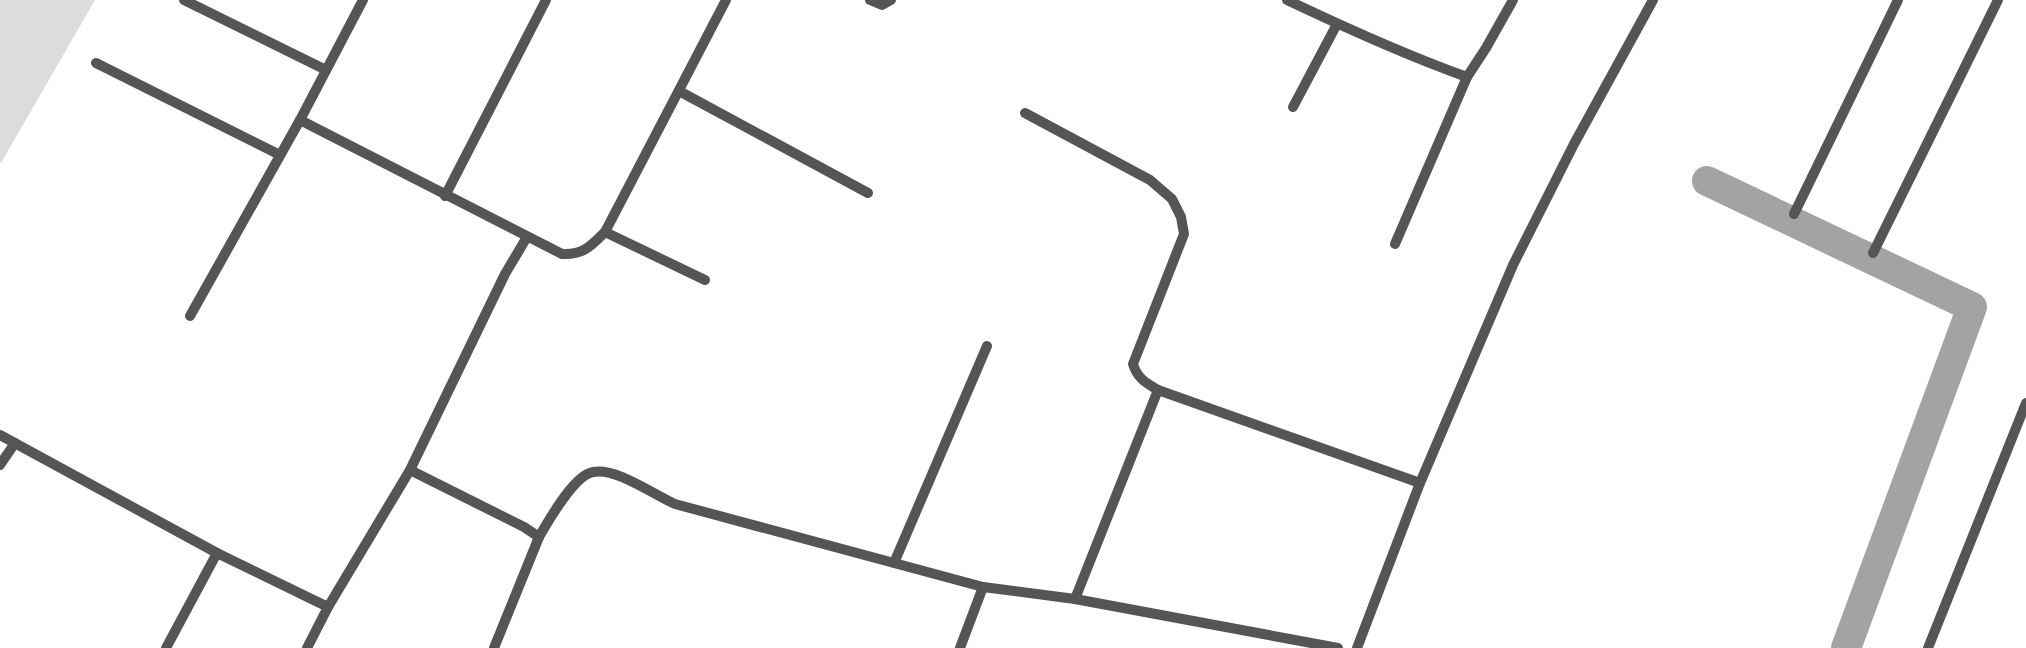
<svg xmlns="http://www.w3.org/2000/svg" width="2026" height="648" viewBox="0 0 2026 648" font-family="'Nunito Sans',sans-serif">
  <rect width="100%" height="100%" fill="#fff"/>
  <polygon fill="#dcdcdc" points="0,0 95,0 1,163 0,162"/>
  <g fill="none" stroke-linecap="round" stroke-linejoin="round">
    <polyline stroke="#a3a3a3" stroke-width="30" points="1707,181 1972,307 1846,648"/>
    <g stroke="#555" stroke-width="10">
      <polyline points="870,0 882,5 891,0"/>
      <polyline points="679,91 868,193"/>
      <polyline points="1293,107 1337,24"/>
      <polyline points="605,232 705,280"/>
      <polyline points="0,465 15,443"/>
      <polyline points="166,648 217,553"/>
    </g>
    <g stroke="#555" stroke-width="10">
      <polyline points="184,0 326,70"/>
      <path d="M 1287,0 C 1346,28 1405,55 1467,77"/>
      <polyline points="96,63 280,155"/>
      <path d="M 1025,113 L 1150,180 L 1172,199 L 1181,217 L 1184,234 L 1133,364 C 1137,378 1146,383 1158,390 L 1075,599"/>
      <path d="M 300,120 L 562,254 C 583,255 590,247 605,232 L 726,0"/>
      <polyline points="445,196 546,0"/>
      <polyline points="1794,214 1898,0"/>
      <polyline points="1395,244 1467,77 1486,48 1513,0"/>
      <polyline points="1873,253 1998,0"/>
      <polyline points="190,316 300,120 363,0"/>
      <polyline points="1158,390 1420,483"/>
      <polyline points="0,435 217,553 328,607"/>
      <path d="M 410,470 L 524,527 L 539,537 C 549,520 574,475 593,472 C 616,467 654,495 675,504 L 983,587 L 1075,599 L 1338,648"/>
      <polyline points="894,563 987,346"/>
      <polyline points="307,648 328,607 410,470 505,274 527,237"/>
      <polyline points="494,648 539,537"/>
      <polyline points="960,648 983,587"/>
      <polyline points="1357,648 1420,483 1513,265 1574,144 1653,0"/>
      <polyline points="1928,648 2026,403"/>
    </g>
  </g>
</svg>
